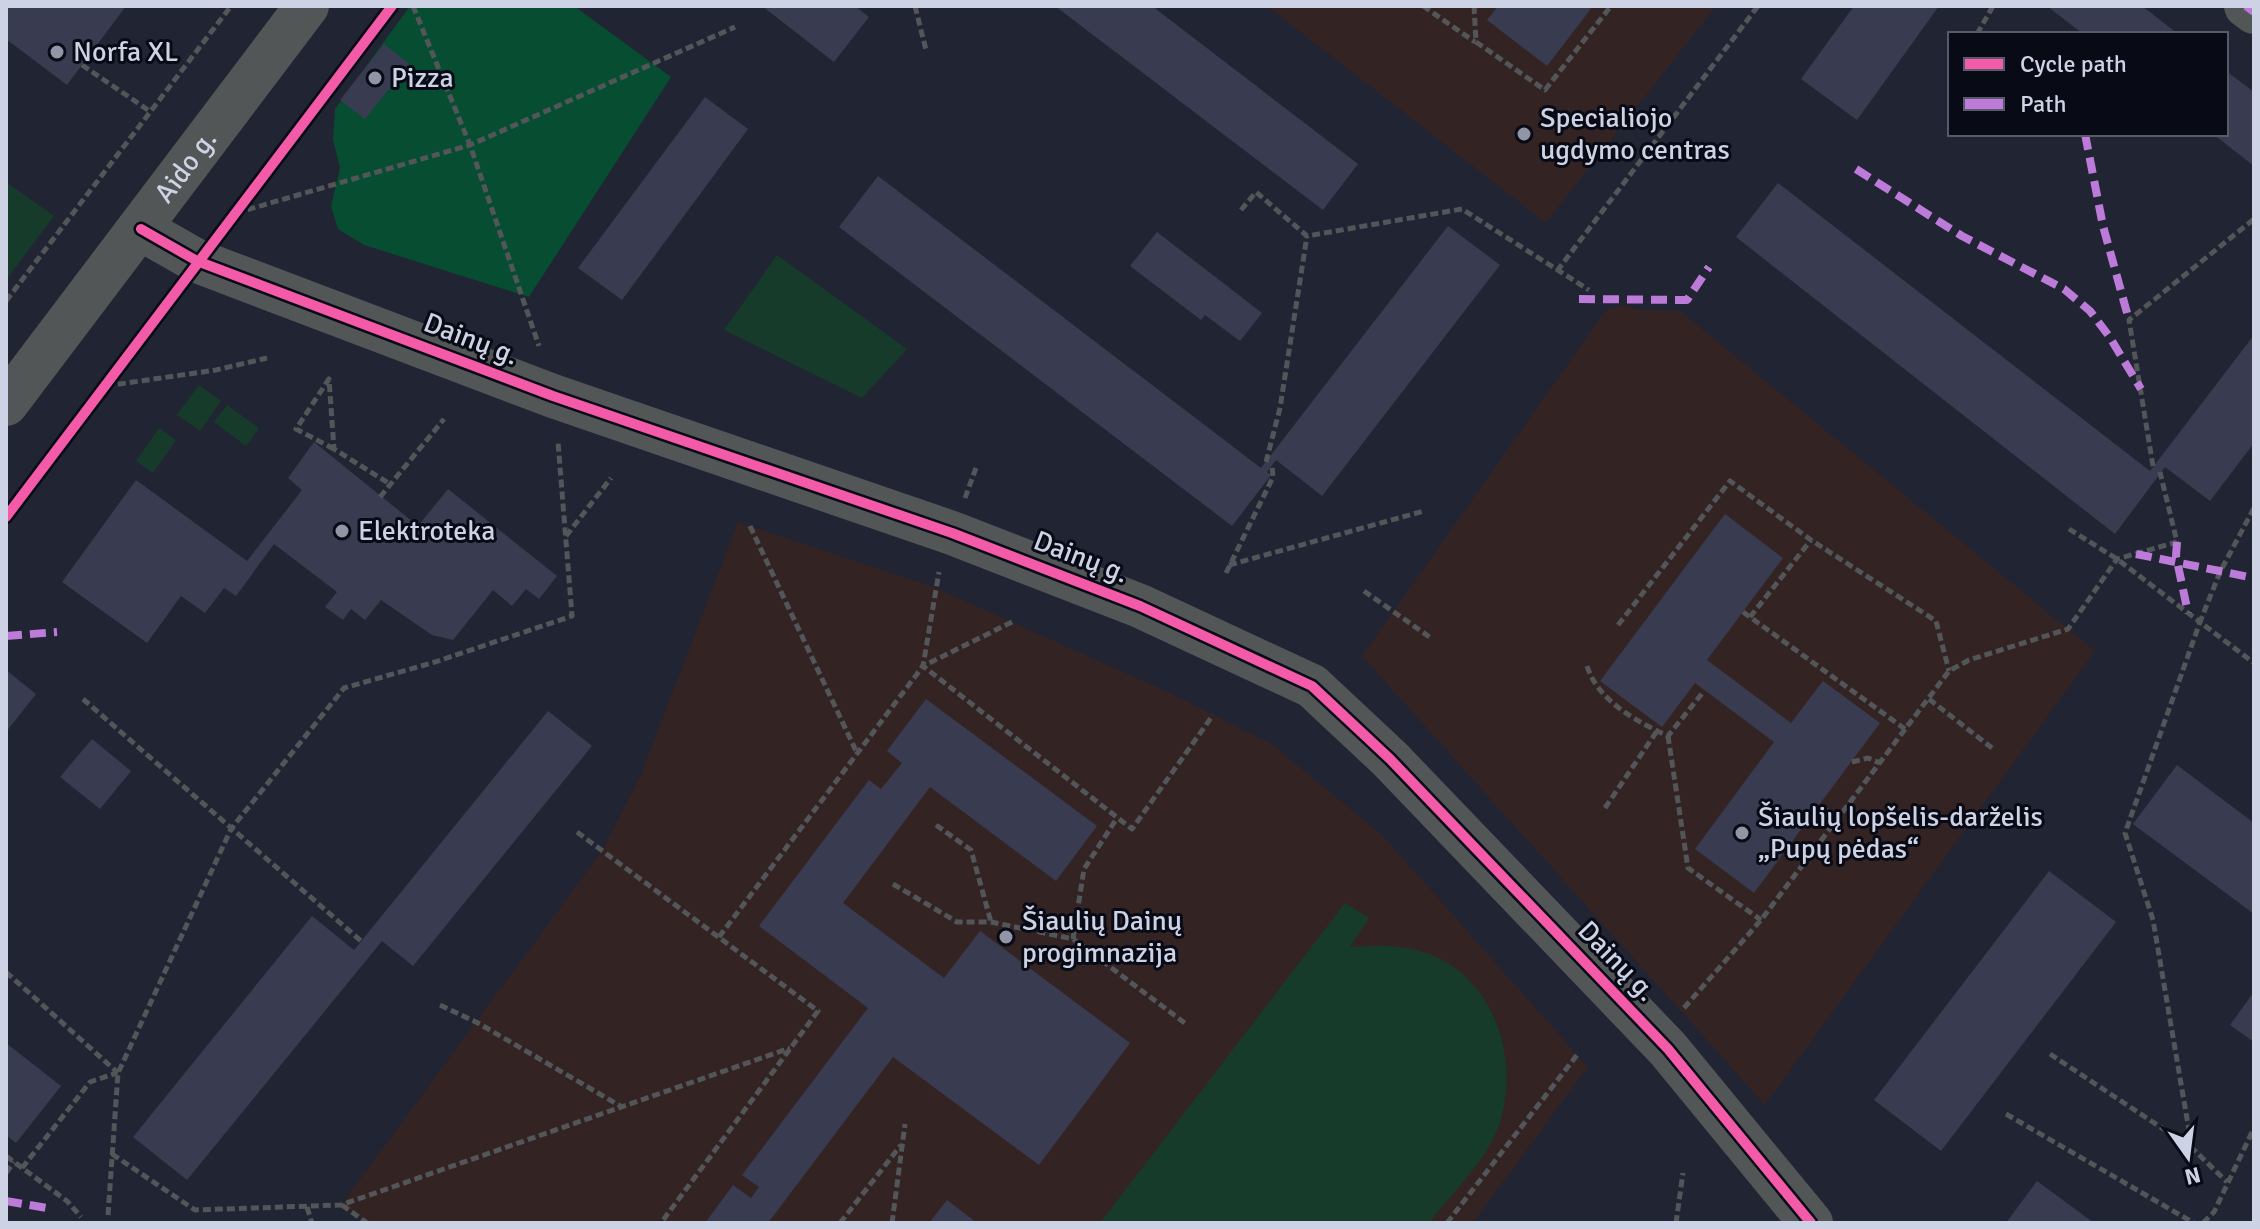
<svg xmlns="http://www.w3.org/2000/svg" width="2260" height="1229" viewBox="0 0 2260 1229" font-family="Signika,sans-serif">
  <rect width="100%" height="100%" fill="#212432"/>
  <g fill="#332323">
    <polygon points="1267,6 1716,6 1546,223"/>
    <polygon points="1621,305 1643,310 1680,311 2095,651 1765,1105 1362,656 1606,310"/>
    <polygon points="738,522 934,587 1168,692 1273,745 1382,835 1588,1067 1473,1223 367,1223 341,1205 602,851 641,774"/>
  </g>
  <g fill="#173b2a">
    <polygon points="6,182 54,216 6,280"/>
    <polygon points="777,255 907,349 862,398 724,330"/>
    <polygon points="199,385 221,401 200,431 177,415"/>
    <polygon points="227,405 259,428 246,446 214,422"/>
    <polygon points="159,428 176,440 153,473 136,461"/>
    <path d="M 1345,903 L 1369,918 L 1350,947 C 1375,946 1398,944 1423,952 C 1498,976 1524,1068 1495,1135 C 1483,1163 1448,1198 1429,1223 L 1100,1223 Z"/>
  </g>
  <polygon fill="#074d31" points="410,6 574,6 671,77 529,297 364,245 338,229 331,206 340,168 333,140 335,109"/>
  <g fill="#393c50">
    <polygon points="6,6 126,6 67,85 6,39"/>
    <polygon points="762,6 855,6 869,17 834,62"/>
    <polygon points="1055,6 1152,6 1358,164 1323,210"/>
    <polygon points="1498,6 1593,6 1547,66 1487,20"/>
    <polygon points="1854,6 1939,6 1857,120 1801,79"/>
    <polygon points="2047,6 2142,6 2178,34 2083,34"/>
    <polygon points="384,44 409,64 365,119 340,100"/>
    <polygon points="2226,71 2254,92 2254,166 2213,134 2226,134"/>
    <polygon points="705,97 748,129 622,300 578,268"/>
    <polygon points="878,176 1261,468 1448,226 1500,265 1322,496 1276,460 1267,472 1271,475 1232,526 839,227"/>
    <polygon points="1778,183 2150,471 2254,335 2254,443 2210,501 2165,467 2115,534 1736,237"/>
    <polygon points="1157,232 1262,313 1240,341 1205,315 1201,320 1130,266"/>
    <polygon points="314,442 418,526 448,489 557,576 539,599 526,589 512,606 493,590 453,640 432,635 381,600 365,620 351,609 343,620 325,607 337,592 274,544 236,596 224,588 205,613 181,596 147,643 62,582 136,480 247,561 302,490 288,478"/>
    <polygon points="1725,514 1783,558 1707,660 1791,723 1823,681 1880,723 1754,893 1695,849 1774,742 1695,683 1662,727 1600,681"/>
    <polygon points="6,670 36,694 6,732"/>
    <polygon points="926,699 1097,826 1056,881 930,787 843,903 944,978 980,931 1130,1043 1039,1165 893,1057 768,1223 705,1223 733,1185 751,1198 759,1187 742,1175 868,1008 759,926 869,780 881,789 902,763 887,751"/>
    <polygon points="548,711 592,746 413,966 382,941 187,1180 133,1137 312,916 354,950"/>
    <polygon points="92,739 131,771 100,809 60,777"/>
    <polygon points="2177,765 2254,823 2254,914 2133,824"/>
    <polygon points="2049,871 2116,922 1941,1151 1874,1100"/>
    <polygon points="2254,992 2254,1042 2230,1025"/>
    <polygon points="6,1043 61,1086 16,1143 6,1135"/>
    <polygon points="2037,1181 2094,1223 2006,1223"/>
    <polygon points="947,1200 977,1223 929,1223"/>
  </g>
  <g fill="none" stroke-linecap="round" stroke-linejoin="round">
    <g stroke="#525659" stroke-width="5" stroke-dasharray="8 4" stroke-linecap="butt">
      <polyline points="413,6 470,145 539,346"/>
      <polyline points="915,6 926,50"/>
      <polyline points="1423,6 1475,42"/>
      <polyline points="1474,6 1476,42 1545,90 1611,6"/>
      <polyline points="1977,34 1993,6"/>
      <polyline points="82,65 148,110"/>
      <polyline points="1241,210 1256,192 1307,236 1462,209 1589,290"/>
      <polyline points="236,213 470,145 735,27"/>
      <polyline points="1557,271 1758,6"/>
      <polyline points="6,301 231,6"/>
      <polyline points="106,386 216,370 267,358"/>
      <polyline points="334,449 296,429 329,379 334,449 390,484"/>
      <polyline points="1266,462 1280,408 1307,236"/>
      <polyline points="2153,466 2129,320 2254,219"/>
      <polyline points="380,497 444,419"/>
      <polyline points="965,498 976,468"/>
      <polyline points="2254,508 2220,572 2200,622 2254,663"/>
      <polyline points="750,526 857,753"/>
      <polyline points="2069,529 2117,559 2200,622 2125,833 2153,920 2192,1148"/>
      <polyline points="566,536 611,478"/>
      <polyline points="1229,565 1424,511"/>
      <polyline points="1226,573 1273,477 1272,465"/>
      <polyline points="1364,591 1431,638"/>
      <polyline points="1743,612 1905,729"/>
      <polyline points="1750,617 1811,540"/>
      <polyline points="1012,622 923,666 1132,829 1213,715"/>
      <polyline points="1618,625 1730,481 1811,540 1936,621 1949,671"/>
      <path d="M 1587,666 C 1598,701 1636,721 1668,736 L 1704,691"/>
      <polyline points="83,699 361,941"/>
      <polyline points="1929,699 1992,748"/>
      <polyline points="1668,736 1688,868 1761,920"/>
      <polyline points="1852,762 1868,758 1880,763"/>
      <polyline points="1605,808 1657,731"/>
      <polyline points="1814,813 1828,811 1839,817"/>
      <polyline points="936,825 971,850 991,922"/>
      <polyline points="577,832 818,1011 661,1223"/>
      <polyline points="893,884 957,922 991,922 1073,939 1186,1024"/>
      <polyline points="719,937 923,666 939,572"/>
      <polyline points="1073,939 1084,869 1117,818"/>
      <polyline points="6,972 118,1073"/>
      <polyline points="440,1005 478,1023 622,1107"/>
      <polyline points="1684,1008 1761,920 1949,671 1969,660 2068,629 2117,559 2177,542 2160,472"/>
      <polyline points="2050,1054 2192,1148 2227,1182"/>
      <polyline points="2006,1114 2194,1223"/>
      <polyline points="112,1154 195,1210 341,1205 790,1048"/>
      <polyline points="6,1156 67,1201 81,1217"/>
      <polyline points="22,1168 90,1082 117,1073"/>
      <polyline points="6,1173 14,1162"/>
      <polyline points="342,1205 367,1223"/>
      <polyline points="307,1207 312,1223"/>
      <polyline points="108,1215 118,1073 231,829 344,688 435,662 572,616 558,442"/>
      <polyline points="840,1223 901,1145"/>
      <polyline points="892,1223 905,1124"/>
      <polyline points="1447,1223 1577,1055"/>
      <polyline points="1676,1223 1683,1173"/>
      <polyline points="2203,1223 2214,1212 2254,1128"/>
    </g>
    <g stroke="#525656" stroke-width="44">
      <polyline points="2246,6 2254,12"/>
      <polyline points="141,229 197,261 553,396 952,533 1140,606 1312,686 1390,759 1668,1049 1811,1223"/>
      <path id="s1" d="M 6,404 L 307,6"/>
    </g>
    <g stroke="#bd7bd9" stroke-width="8" stroke-dasharray="16 8" stroke-linecap="butt">
      <polyline points="2246,6 2254,12"/>
      <polyline points="2085,134 2103,226 2129,320"/>
      <polyline points="1856,169 1962,236 2064,289 2090,311 2109,336 2141,389"/>
      <polyline points="1579,299 1687,300 1709,267"/>
      <polyline points="2177,542 2176,556 2188,613"/>
      <polyline points="2136,554 2254,578"/>
      <polyline points="6,636 57,632"/>
      <polyline points="6,1201 47,1208"/>
    </g>
    <defs>
      <g id="cycleway">
        <polyline points="141,229 197,261 553,396 952,533 1140,606 1312,686 1390,759 1668,1049 1811,1223"/>
        <polyline points="6,517 392,6"/>
      </g>
    </defs>
    <use href="#cycleway" stroke="#080a15" stroke-width="15"/>
    <use href="#cycleway" stroke="#f35aa7" stroke-width="10"/>
  </g>
  <g fill="#9195a6" stroke="#080a15" stroke-width="3">
    <circle cx="57" cy="52" r="8"/>
    <circle cx="375" cy="78" r="8"/>
    <circle cx="1524" cy="134" r="8"/>
    <circle cx="342" cy="531" r="8"/>
    <circle cx="1742" cy="833" r="8"/>
    <circle cx="1006" cy="937" r="8"/>
  </g>
  <g text-anchor="middle" dominant-baseline="central" stroke-width="6" stroke-linejoin="round" paint-order="stroke">
    <g font-size="28" fill="#cdd2e4" stroke="#080a15" text-anchor="start">
      <text x="73" y="52">Norfa XL</text>
      <text x="391" y="78">Pizza</text>
      <text x="1540" y="118">Specialiojo<tspan x="1540" dy="32">ugdymo centras</tspan></text>
      <text x="358" y="531">Elektroteka</text>
      <text x="1758" y="817">Šiaulių lopšelis-darželis<tspan x="1758" dy="32">„Pupų pėdas“</tspan></text>
      <text x="1022" y="921">Šiaulių Dainų<tspan x="1022" dy="32">progimnazija</tspan></text>
    </g>
    <g font-size="28" fill="#cdd2e4" stroke="#080a15">
      <text stroke="none"><textPath href="#s1" startOffset="298">Aido g.</textPath></text>
      <text transform="translate(471 339) rotate(21)">Dainų g.</text>
      <text transform="translate(1081 557) rotate(21)">Dainų g.</text>
      <text transform="translate(1617 961) rotate(46)">Dainų g.</text>
    </g>
  </g>
  <rect width="2260" height="1229" fill="none" stroke="#cdd2e4" stroke-width="16"/>
  <rect x="1948" y="32" width="280" height="104" fill="#080a15" stroke="#575a68" stroke-width="2"/>
  <rect x="1964" y="58" width="40" height="12" fill="#f35aa7" stroke="#575a68" stroke-width="2"/>
  <text x="2020" y="72" font-size="24" fill="#cdd2e4">Cycle path</text>
  <rect x="1964" y="98" width="40" height="12" fill="#bd7bd9" stroke="#575a68" stroke-width="2"/>
  <text x="2020" y="112" font-size="24" fill="#cdd2e4">Path</text>
  <g transform="translate(2188 1157) rotate(166)" stroke="#080a15" stroke-width="6" paint-order="stroke">
  <path d="M0-6L14 30L0 20L-14 30Z" fill="#cdd2e4"/>
  <text y="-12" font-size="22" font-weight="bold" text-anchor="middle" fill="#cdd2e4">N</text>
  </g>
</svg>
